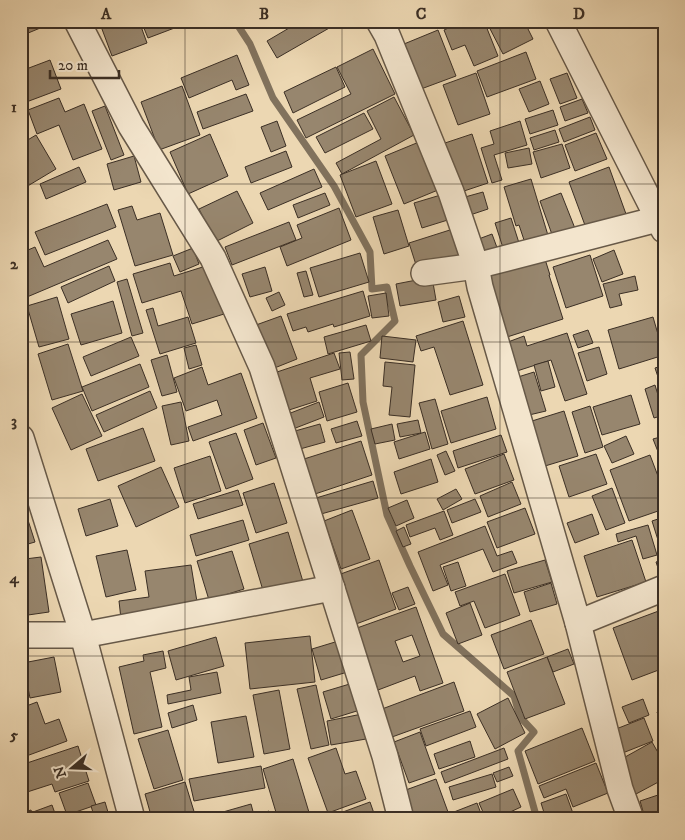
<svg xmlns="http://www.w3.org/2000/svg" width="685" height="840" viewBox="0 0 685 840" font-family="'IM FELL DW Pica',serif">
  <rect width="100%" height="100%" fill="#ecd7b2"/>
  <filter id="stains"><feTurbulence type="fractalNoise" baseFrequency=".004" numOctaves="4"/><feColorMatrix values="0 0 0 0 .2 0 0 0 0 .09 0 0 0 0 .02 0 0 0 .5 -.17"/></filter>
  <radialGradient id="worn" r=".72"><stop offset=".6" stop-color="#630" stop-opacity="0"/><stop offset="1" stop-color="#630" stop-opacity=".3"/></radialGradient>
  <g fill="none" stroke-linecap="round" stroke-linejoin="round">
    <polyline stroke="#81725d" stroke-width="7" points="235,21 250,44 273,98 334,186 370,252 372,289 387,287 395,321 361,355 363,402 387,515 410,566 443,634 514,696 520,717 534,732 518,751 537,819"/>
  </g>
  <g fill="#97866e" stroke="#3b2f25" fill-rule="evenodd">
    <polygon points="21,21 43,21 45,26 21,36"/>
    <polygon points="99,21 139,21 147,43 112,56"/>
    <polygon points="141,21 193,21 148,38"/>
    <polygon points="275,21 290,21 280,28"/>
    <polygon points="301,21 328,21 331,27 277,58 267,41"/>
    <polygon points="464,21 484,21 498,56 474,66 465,45 452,50 444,30"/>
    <polygon points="486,21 524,21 533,39 503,54"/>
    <polygon points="438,30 456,76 421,89 404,44"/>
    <polygon points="373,49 395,94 306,138 297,120 351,94 337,67"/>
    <polygon points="526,52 536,79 487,97 477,71"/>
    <polygon points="237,55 249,85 236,90 232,80 189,98 181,78"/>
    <polygon points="50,60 61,89 21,104 21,71"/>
    <polygon points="336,67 345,87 293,113 284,92"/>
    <polygon points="476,73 490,114 458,125 443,85"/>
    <polygon points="567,73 577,98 560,104 550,79"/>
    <polygon points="540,81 549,104 529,112 519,89"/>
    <polygon points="182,86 200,135 159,150 141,102"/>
    <polygon points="246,94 253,111 203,129 197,112"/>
    <polygon points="394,97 414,135 342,174 336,163 381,139 367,111"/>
    <polygon points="59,98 65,112 84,104 102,149 73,160 59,125 37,134 28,110"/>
    <polygon points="582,99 588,113 565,121 560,107"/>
    <polygon points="105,106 124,155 111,160 92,111"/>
    <polygon points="553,110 558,125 530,134 525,119"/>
    <polygon points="364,113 373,129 325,153 316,137"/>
    <polygon points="590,117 595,130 564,142 559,129"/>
    <polygon points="277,121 286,146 271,152 261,127"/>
    <polygon points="520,121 527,145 494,155 502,180 492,183 481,148 494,144 490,131"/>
    <polygon points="555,130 559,142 534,150 530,138"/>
    <polygon points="596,133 607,159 575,171 565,145"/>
    <polygon points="210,134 228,176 188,194 170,152"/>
    <polygon points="472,134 488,183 461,192 445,143"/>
    <polygon points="36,135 56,169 21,190 21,144"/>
    <polygon points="419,142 438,190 404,204 385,156"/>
    <polygon points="562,144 570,168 541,178 533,152"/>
    <polygon points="529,148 532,164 508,168 505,153"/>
    <polygon points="286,151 292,167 251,183 245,167"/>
    <polygon points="134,156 141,182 114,190 107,164"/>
    <polygon points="376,161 392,204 356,217 340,175"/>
    <polygon points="79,167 86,182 46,199 40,184"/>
    <polygon points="609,167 626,214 586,228 569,182"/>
    <polygon points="314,169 322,187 268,210 260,193"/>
    <polygon points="531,179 550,242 527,249 519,225 516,226 504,187"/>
    <polygon points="237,191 253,223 215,242 199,209"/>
    <polygon points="483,192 488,209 470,215 465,197"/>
    <polygon points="325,193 330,205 298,218 293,205"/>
    <polygon points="561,193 576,231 554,240 540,201"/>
    <polygon points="444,194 451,219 422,228 414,203"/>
    <polygon points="107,204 116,227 45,255 35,232"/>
    <polygon points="132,206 137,220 160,213 173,255 135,266 118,210"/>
    <polygon points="339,208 351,240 287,266 280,247 302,238 297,225"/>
    <polygon points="398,210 409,246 384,254 373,217"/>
    <polygon points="511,218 520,246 504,251 495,223"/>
    <polygon points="289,222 296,240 232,265 225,247"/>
    <polygon points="453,229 462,257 418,271 409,243"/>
    <polygon points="492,234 499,253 483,259 476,240"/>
    <polygon points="108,240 117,259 27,297 21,282 21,253 35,247 44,267"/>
    <polygon points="193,248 199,264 180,272 173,256"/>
    <polygon points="614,250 623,274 602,282 593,259"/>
    <polygon points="360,253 369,282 319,297 310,268"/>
    <polygon points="590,255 603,296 566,308 553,267"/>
    <polygon points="544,256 550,275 549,275 563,319 504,338 484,276"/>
    <polygon points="170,263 174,276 209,265 224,314 192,324 181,291 142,303 133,274"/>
    <polygon points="109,266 115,281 68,303 61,287"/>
    <polygon points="265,267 272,291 250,297 242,274"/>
    <polygon points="306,271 313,295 304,297 297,273"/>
    <polygon points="635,276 638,290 619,294 622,305 610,308 603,284"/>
    <polygon points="432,277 436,300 400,306 396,284"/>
    <polygon points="127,279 143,333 132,336 117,282"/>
    <polygon points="363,291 370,316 334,327 333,324 308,332 306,327 293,331 287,314"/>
    <polygon points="279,292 285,305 272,311 266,298"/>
    <polygon points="386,293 389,316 372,318 368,296"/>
    <polygon points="459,296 465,317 443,322 438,302"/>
    <polygon points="57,297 69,339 39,347 27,306"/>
    <polygon points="113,301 122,333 81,345 71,314"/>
    <polygon points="153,308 158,326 188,317 196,343 160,354 146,310"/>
    <polygon points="281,316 297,359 272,369 256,325"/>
    <polygon points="653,317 664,355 619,369 608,330"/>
    <polygon points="463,321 483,385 450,395 434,347 421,351 416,336"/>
    <polygon points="366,325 371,341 328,354 324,337"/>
    <polygon points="588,330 593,343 578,348 573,335"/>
    <polygon points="567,333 587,394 565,401 551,360 517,371 508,342 524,336 527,346"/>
    <polygon points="382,336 416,340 413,362 380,358"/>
    <polygon points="131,337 139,356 91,376 83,357"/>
    <polygon points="68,344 83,391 52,400 38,354"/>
    <polygon points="196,345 202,365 189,369 184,348"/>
    <polygon points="599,347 607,374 587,381 578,353"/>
    <polygon points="350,352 354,379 342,380 339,353"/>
    <polygon points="334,353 340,369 310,378 317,401 289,410 277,372"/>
    <polygon points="167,355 177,392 162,396 151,360"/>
    <polygon points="548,361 555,387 541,391 534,365"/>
    <polygon points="385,362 415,365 410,417 389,415 392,387 383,386"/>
    <polygon points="140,364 149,387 92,411 82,387"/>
    <polygon points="664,365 664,395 655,368"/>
    <polygon points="202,367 208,385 241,373 257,418 193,441 188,427 222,415 217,400 186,411 174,378"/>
    <polygon points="534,372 546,411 529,415 518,377"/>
    <polygon points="348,383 357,412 327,421 319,392"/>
    <polygon points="655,385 664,415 654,418 645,389"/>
    <polygon points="150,391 157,408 104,432 96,415"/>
    <polygon points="82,394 102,436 71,450 52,408"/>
    <polygon points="631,395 640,424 602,435 593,407"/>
    <polygon points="487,397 496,429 451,443 441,411"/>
    <polygon points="435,399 448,444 432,449 419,403"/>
    <polygon points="181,402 189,441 171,445 162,406"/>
    <polygon points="319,402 324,417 293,429 288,414"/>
    <polygon points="590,406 603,447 585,453 572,412"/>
    <polygon points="564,411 578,456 545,466 532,421"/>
    <polygon points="418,420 421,433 400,437 397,424"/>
    <polygon points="357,421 362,436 336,443 331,429"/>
    <polygon points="263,423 276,458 256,465 244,430"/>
    <polygon points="320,424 325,442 300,449 295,431"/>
    <polygon points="392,424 395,440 375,444 371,429"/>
    <polygon points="143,428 155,461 98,481 86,449"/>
    <polygon points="425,432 430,449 399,459 394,442"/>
    <polygon points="236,433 253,479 226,489 209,442"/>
    <polygon points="501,435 507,452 458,468 453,451"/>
    <polygon points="626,436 634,454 612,463 604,446"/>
    <polygon points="664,436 664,467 653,439"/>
    <polygon points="361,441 372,475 315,494 304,459"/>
    <polygon points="446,451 455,471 445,475 437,455"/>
    <polygon points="504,454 514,480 475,494 465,469"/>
    <polygon points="596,454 607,484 569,497 559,466"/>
    <polygon points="650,455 664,492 664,509 629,521 610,470"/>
    <polygon points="210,456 221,491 185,503 174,468"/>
    <polygon points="431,459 438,482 401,494 394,472"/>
    <polygon points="161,467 179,507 136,527 118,486"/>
    <polygon points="373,481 378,498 321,514 316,498"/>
    <polygon points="512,482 521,504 488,517 480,496"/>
    <polygon points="274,483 287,523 256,533 243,493"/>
    <polygon points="612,488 625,523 606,530 592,496"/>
    <polygon points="456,489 462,499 443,510 437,499"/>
    <polygon points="238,490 243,505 198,519 193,504"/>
    <polygon points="110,499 118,526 86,536 78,509"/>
    <polygon points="475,499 481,512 452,523 447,510"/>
    <polygon points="407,500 414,518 396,526 388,508"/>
    <polygon points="525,508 535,534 497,548 487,522"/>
    <polygon points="352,510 370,559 341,569 324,521"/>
    <polygon points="444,511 453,535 440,540 435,528 410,537 406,525"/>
    <polygon points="592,514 599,534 575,543 567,523"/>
    <polygon points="27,517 35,542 21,546 21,519"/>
    <polygon points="664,517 664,559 652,521"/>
    <polygon points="243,520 249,540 196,556 190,535"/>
    <polygon points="648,525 657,555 643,559 636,536 618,542 616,534"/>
    <polygon points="485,526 497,556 512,551 517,563 493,572 483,549 440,565 448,585 433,591 418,552"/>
    <polygon points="404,527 411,544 403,547 396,531"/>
    <polygon points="288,532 304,585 265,597 249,544"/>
    <polygon points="632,540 646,582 597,597 584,556"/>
    <polygon points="127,550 136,590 106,597 96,556"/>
    <polygon points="232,551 244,589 209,600 197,561"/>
    <polygon points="41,557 49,612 21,616 21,577 27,576 25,559"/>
    <polygon points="664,559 664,576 661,577 656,562"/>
    <polygon points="379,560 396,609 356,624 338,575"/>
    <polygon points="545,560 552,582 514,593 507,571"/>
    <polygon points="458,562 466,586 451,591 443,567"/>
    <polygon points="191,565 198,608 121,619 119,601 149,597 145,571"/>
    <polygon points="505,574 520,615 485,628 474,601 460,606 455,592"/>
    <polygon points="551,583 557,604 530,612 524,592"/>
    <polygon points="408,587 415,604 399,610 392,593"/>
    <polygon points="470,603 482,635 458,644 446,613"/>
    <path d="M 416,607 L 443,683 L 420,691 L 415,676 L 378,690 L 357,628 ZM 412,635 L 420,656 L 403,662 L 395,641 Z"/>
    <polygon points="664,609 664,668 632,680 613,628"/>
    <polygon points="531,620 544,654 504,669 491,635"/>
    <polygon points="310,636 315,682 250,689 245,643"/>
    <polygon points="216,637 224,666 176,680 168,651"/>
    <polygon points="345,639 354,670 321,680 312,649"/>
    <polygon points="568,649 574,664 553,672 547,657"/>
    <polygon points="163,651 166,668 150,672 162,727 134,734 119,667 144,661 143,655"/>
    <polygon points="54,657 61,692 30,698 23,663"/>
    <polygon points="547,657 565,704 525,719 507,672"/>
    <polygon points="217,672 221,693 168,704 167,695 191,690 189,677"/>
    <polygon points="454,682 464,711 392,737 382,709"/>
    <polygon points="353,683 360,710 331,719 323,692"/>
    <polygon points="316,685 329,745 311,749 297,689"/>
    <polygon points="279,690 290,749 264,754 253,695"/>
    <polygon points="508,698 525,733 495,749 477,714"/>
    <polygon points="643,699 649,715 629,723 622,707"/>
    <polygon points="37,702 45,724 59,719 67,741 21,758 21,708"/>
    <polygon points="193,705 197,720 172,728 168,713"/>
    <polygon points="664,709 664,731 657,712"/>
    <polygon points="470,711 476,727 426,746 420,729"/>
    <polygon points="362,714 366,739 331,745 327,721"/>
    <polygon points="246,716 254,757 218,763 211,722"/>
    <polygon points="644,718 653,741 620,754 611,731"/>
    <polygon points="582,728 595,761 538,784 525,751"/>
    <polygon points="168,730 183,780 154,789 138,739"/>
    <polygon points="420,732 435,774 409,783 394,742"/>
    <polygon points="470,741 475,757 439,769 434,754"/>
    <polygon points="652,742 664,763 664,779 636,794 618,761"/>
    <polygon points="78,746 89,781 55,792 52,784 21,794 21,765"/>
    <polygon points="336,748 345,774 356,771 366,799 328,813 308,758"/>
    <polygon points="504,748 508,759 445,783 441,772"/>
    <polygon points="293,759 311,819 278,819 263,769"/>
    <polygon points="596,763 608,793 573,807 566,789 544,798 539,786"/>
    <polygon points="261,766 265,788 194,801 189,779"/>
    <polygon points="509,767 513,776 497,782 493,773"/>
    <polygon points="492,774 496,787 453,800 449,787"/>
    <polygon points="436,779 448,812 429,819 413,819 403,791"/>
    <polygon points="185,782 196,818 193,819 152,819 145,794"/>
    <polygon points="88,783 96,805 67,815 59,793"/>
    <polygon points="513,789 521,807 495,819 486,819 479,803"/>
    <polygon points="664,793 664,812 645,818 640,801"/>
    <polygon points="566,794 575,819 546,819 541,803"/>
    <polygon points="105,802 110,819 95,819 91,806"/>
    <polygon points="370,802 376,819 333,819 332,816"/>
    <polygon points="477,803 483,819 436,819"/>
    <polygon points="251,804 255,819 217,819 216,814"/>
    <polygon points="52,805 57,819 35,819 33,812"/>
    <polygon points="31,810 34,819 21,819 21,813"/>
    <polygon points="269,811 272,819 257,819 256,815"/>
    <polygon points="613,812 617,819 601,819"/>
  </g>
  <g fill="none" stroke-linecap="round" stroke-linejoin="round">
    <defs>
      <g id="street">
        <polyline points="77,21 131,126 213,258 262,367 385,756 401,819"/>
        <polyline points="379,21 387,35 451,192 476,266 480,287 578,623 620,789 631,819"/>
        <polyline points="558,21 664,230"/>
        <polyline points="424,273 476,266 658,219"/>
        <polyline points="21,438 83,635 132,819"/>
        <polyline points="578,623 664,588"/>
        <polyline points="21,635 83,635 332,588"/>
      </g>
    </defs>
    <use href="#street" stroke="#675948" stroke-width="28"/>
    <use href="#street" stroke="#f3e5cd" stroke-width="25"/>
  </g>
  <path fill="none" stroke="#3b2f25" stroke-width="1" stroke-opacity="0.55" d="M 185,21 L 185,819M 342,21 L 342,819M 500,21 L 500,819M 21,184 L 664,184M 21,342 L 664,342M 21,498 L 664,498M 21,656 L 664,656"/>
  <rect width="685" height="840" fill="none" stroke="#ecd7b2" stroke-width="55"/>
  <g transform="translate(72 768) rotate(251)" stroke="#f3e5cd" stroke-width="4" paint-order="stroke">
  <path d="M0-4L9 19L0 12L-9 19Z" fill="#3b2f25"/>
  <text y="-8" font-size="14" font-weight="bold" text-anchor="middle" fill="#3b2f25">N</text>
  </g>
  <path d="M50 70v8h69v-8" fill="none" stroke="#3b2f25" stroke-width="2.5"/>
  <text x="58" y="70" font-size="15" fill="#3b2f25" stroke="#f3e5cd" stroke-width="4" paint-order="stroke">20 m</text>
  <rect x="28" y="28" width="630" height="784" fill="none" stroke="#3b2f25" stroke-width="2"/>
  <g font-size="16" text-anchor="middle" font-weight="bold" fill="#3b2f25">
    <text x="106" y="19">A</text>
    <text x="264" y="19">B</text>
    <text x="421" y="19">C</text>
    <text x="579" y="19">D</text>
    <text x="14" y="112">1</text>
    <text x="14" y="269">2</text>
    <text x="14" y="426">3</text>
    <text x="14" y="583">4</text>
    <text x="14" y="740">5</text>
  </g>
  <rect width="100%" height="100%" filter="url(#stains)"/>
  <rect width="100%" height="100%" fill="url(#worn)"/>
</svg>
